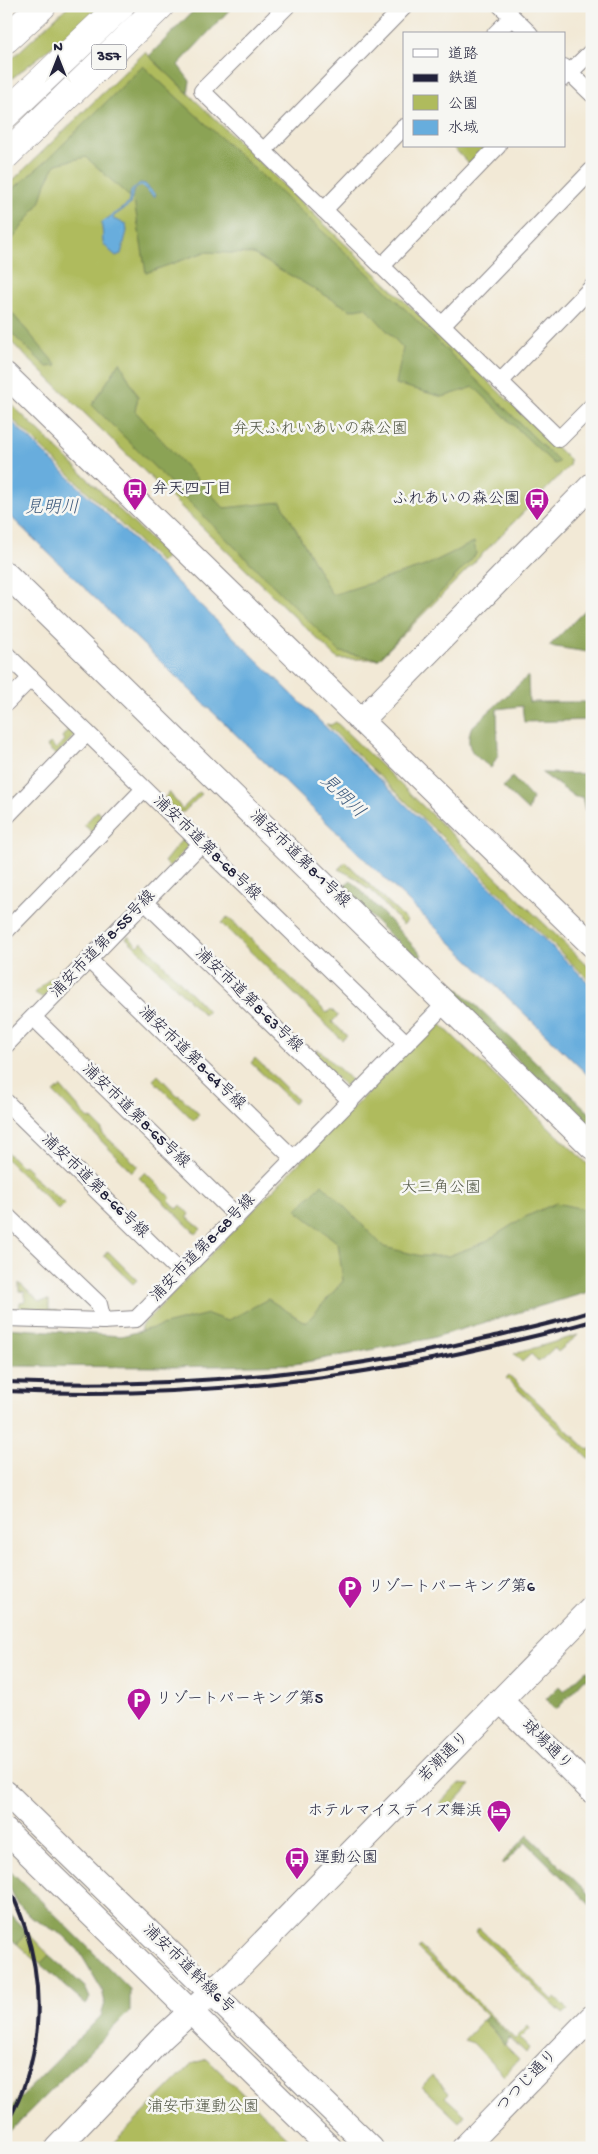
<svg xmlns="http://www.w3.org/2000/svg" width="598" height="2154" viewBox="0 0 598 2154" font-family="'Gochi Hand','Klee One',sans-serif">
  <rect width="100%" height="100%" fill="#f6f6f2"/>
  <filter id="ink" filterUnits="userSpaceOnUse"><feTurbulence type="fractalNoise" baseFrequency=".02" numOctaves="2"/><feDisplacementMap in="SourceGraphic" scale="10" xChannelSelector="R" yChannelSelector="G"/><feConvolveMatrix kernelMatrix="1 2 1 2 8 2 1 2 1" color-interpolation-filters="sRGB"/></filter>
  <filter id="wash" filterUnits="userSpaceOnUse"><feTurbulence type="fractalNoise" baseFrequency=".0096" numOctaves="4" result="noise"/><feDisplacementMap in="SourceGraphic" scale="20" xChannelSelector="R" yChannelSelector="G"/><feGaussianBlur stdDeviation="1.12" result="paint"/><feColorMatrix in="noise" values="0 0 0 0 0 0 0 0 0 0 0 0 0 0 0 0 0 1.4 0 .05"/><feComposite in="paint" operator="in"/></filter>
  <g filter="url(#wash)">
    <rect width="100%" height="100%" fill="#f2e9d6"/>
    <g fill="#afbb5d" stroke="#686e4c">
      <polygon points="68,6 104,6 6,83 6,64"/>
      <polygon points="145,52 570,460 569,466 379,659 338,659 6,337 6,187"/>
      <polygon points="452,146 486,146 469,164"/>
      <polygon points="6,399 167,556 161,563 6,413"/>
      <polygon points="336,722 592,970 592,983 326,724 331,725"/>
      <polygon points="68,724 75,732 75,735 56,755 47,747 50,743 56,749 64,740 62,737 68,730 66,727"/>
      <polygon points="169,792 182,809 199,792 202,794 184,812 178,812 164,799"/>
      <polygon points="97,811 106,819 92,832 84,825"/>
      <polygon points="184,837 189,842 188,847 169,867 164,862"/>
      <polygon points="346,862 407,921 403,925 369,888 367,889 356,878 338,869"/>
      <polygon points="228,917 327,1013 331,1009 338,1016 332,1022 347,1036 342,1040 225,927 221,923"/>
      <polygon points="128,936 138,946 142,942 208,1011 204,1015 126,938"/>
      <polygon points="51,977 55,984 43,998 35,993"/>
      <polygon points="437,1021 592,1168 592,1273 536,1292 141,1349 141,1326"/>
      <polygon points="318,1049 351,1080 345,1086 312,1055"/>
      <polygon points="255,1058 293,1095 297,1100 294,1104 251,1063"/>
      <polygon points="158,1075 177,1095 180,1096 199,1114 194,1121 153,1080"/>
      <polygon points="61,1087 80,1109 81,1111 89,1119 91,1118 102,1129 102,1133 138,1166 132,1172 54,1093"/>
      <polygon points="6,1151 21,1166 25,1165 31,1171 29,1173 65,1204 59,1210 6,1159"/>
      <polygon points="145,1172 171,1198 169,1200 177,1209 181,1205 189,1214 187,1217 201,1229 196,1234 139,1178"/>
      <polygon points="108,1251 137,1280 133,1284 104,1256"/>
      <polygon points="19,1283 39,1301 49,1300 49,1310 58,1311 56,1314 19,1312 20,1302 25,1301 25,1292 19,1291"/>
      <polygon points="578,1335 558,1352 554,1348 539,1362 531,1354 522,1362 514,1354"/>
      <polygon points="509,1375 588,1450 592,1448 592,1462 506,1378"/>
      <polygon points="458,1784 471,1785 446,1811 439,1804"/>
      <polygon points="479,1928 553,2000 555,1998 568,2010 563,2014 476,1932"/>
      <polygon points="27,1932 49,1955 40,1964 17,1944"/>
      <polygon points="421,1947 515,2039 528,2026 530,2029 520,2039 529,2048 526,2053 418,1949"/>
      <path d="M 483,2020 C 496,2033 506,2047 519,2059 L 504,2075 L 473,2043 L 464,2040 Z"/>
      <polygon points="207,2059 298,2148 109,2148 192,2064"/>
      <polygon points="433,2076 449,2093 445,2097 465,2115 459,2122 422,2087"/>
    </g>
    <g fill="#8ba354" stroke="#566248">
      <polygon points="198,6 233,6 178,65 190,81 188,93 149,56"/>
      <polygon points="143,66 385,289 559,462 554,464 474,387 443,397 396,384 403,348 365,307 351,310 253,254 205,252 146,273 134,201 86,157 56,164 46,183 41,201 6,248 6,195 48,159"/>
      <polygon points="6,306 57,366 47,367 6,328"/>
      <polygon points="120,362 138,397 135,411 224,508 281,502 332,595 425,566 474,542 476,554 379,659 340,652 92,405"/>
      <polygon points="589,606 592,611 592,646 587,652 549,646"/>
      <path d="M 528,676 L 529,702 L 592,702 L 592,720 L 524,722 L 522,706 L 497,709 L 498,755 L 491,768 C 475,755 464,751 471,728 Z"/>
      <polygon points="542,773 592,774 592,817 585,810 582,797 575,797"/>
      <polygon points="512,777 532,798 528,811 503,787"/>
      <polygon points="351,880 422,955 415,960 342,888"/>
      <polygon points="446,977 592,1115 592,1133 439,983"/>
      <polygon points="322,1184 384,1247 421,1256 448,1256 483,1243 523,1218 556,1203 592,1211 592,1291 428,1339 295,1364 171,1367 6,1366 6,1328 121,1336 208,1314 227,1321 268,1299 306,1323 343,1281 338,1243 296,1210"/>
      <polygon points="586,1670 592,1674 592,1684 585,1679 556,1710 546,1699 559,1686 564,1691"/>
      <polygon points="528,1835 592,1897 591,1906 526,1842 504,1864 502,1862"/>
      <polygon points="10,1870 130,1989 130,2011 6,2135 6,2112 101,2016 105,2003 102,1990 79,1951 63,1935 32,1918 18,1904 6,1881 6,1874"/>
      <polygon points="6,1910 27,1932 17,1944 6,1935"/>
      <polygon points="49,1955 85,1987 90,1998 86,2004 40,1964"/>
      <polygon points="488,2015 510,2037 504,2045 499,2036 483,2020"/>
    </g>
    <g fill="#67addd" stroke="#44688c">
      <path d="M 140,183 L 145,184 L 156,195 L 154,197 L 142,186 C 131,188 133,196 130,205 L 114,216 L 113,219 L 126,224 L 127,231 L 121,254 L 116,256 C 96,239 106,244 101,223 L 128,204 L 131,191 Z"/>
      <polygon points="6,416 592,986 592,1079 6,512"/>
    </g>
  </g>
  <g filter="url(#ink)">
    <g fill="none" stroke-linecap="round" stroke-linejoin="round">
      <defs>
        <g id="street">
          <polyline points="287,6 202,91 559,439 592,406"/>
          <polyline points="501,6 530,34"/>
          <polyline points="495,34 512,17"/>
          <polyline points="564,67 592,94"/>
          <polyline points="564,78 592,51"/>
          <polyline points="263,151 405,6"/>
          <polyline points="324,210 404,127"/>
          <polyline points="382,266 498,146"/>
          <polyline points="442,325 592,170"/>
          <polyline points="500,382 592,287"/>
          <polyline points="6,654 406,1043"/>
          <polyline points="6,703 31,678"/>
          <polyline points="6,817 87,733"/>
          <polyline points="145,902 350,1100"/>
          <polyline points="6,931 144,789"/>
          <polyline points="89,960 293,1158"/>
          <polyline points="34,1018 237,1216"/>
          <polyline points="6,1045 201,844"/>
          <polyline points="6,1102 181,1273"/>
          <polyline points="6,1215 99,1304 103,1321"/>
          <polyline points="6,1318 103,1321 136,1319 446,1003"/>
        </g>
        <g id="secondary">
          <polyline points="6,375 592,945"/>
          <polyline points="6,574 592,1147"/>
          <polyline points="361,721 592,485"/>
          <polyline points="501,1701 592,1791"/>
          <polyline points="6,1793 371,2148"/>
          <polyline points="6,1831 330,2148"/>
          <polyline points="57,2148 162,2038 236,1970 592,1607"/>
          <polyline points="464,2148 592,2017"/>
        </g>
        <g id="highway">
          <polyline points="6,39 42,6"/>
          <polyline points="6,114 120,6"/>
          <polyline points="6,155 160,6"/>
        </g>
      </defs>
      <use href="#street" stroke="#8a8688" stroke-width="18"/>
      <use href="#secondary" stroke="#8a8688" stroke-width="26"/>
      <use href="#highway" stroke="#8a8688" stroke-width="29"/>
      <use href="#street" stroke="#fff" stroke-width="16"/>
      <use href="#secondary" stroke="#fff" stroke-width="24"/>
      <use href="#highway" stroke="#fff" stroke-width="28"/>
      <g stroke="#22223b" stroke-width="4">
        <path d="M 6,1382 C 170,1389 326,1376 486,1338 C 521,1330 557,1323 592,1311"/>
        <path d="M 6,1391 C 170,1399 333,1383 492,1346 C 526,1338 559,1331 592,1321"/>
        <path d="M 6,1885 C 15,1897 20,1913 25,1927 C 46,1992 42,2064 6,2124"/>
      </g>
    </g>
  </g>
  <defs>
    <symbol id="bus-pin" viewBox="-11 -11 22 30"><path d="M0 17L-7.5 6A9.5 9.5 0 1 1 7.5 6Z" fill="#b5179e" stroke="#f6f6f2"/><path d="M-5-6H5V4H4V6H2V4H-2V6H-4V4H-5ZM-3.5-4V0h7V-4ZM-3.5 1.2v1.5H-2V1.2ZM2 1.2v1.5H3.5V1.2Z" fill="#fff"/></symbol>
    <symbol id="parking-pin" viewBox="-11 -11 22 30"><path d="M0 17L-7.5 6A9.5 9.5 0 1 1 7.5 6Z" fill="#b5179e" stroke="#f6f6f2"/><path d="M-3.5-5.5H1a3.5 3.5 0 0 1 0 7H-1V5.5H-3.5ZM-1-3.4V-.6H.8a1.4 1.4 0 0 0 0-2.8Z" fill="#fff"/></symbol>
    <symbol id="hotel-pin" viewBox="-11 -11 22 30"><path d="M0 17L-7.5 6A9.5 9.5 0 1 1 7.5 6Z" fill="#b5179e" stroke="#f6f6f2"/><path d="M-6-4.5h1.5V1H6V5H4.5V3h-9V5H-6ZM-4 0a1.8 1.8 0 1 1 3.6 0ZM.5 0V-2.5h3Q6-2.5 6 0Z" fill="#fff"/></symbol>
  </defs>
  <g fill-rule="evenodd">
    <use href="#bus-pin" x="121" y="476" width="28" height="38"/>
    <use href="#bus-pin" x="523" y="486" width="28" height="38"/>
    <use href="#parking-pin" x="336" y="1574" width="28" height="38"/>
    <use href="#parking-pin" x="125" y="1686" width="28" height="38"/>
    <use href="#hotel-pin" x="485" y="1798" width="28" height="38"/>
    <use href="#bus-pin" x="283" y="1845" width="28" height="38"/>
  </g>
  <g text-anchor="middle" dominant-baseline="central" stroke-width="5" stroke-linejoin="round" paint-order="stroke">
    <rect fill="#f6f6f2" stroke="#626272" stroke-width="1" x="91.5" y="44.5" width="35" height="25" rx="4"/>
    <g font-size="15" font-weight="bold" fill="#22223b">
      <text x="109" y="57">357</text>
    </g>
    <g font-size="16" fill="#535847" stroke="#f6f6f2">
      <text x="320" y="430">弁天ふれいあいの森公園</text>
      <text x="441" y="1189">大三角公園</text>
      <text x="203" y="2108">浦安市運動公園</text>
    </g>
    <g font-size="16" fill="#22223b" stroke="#f6f6f2" text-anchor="start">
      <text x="152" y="490">弁天四丁目</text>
      <text x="520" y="500" text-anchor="end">ふれあいの森公園</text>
      <text x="368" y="1588">リゾートパーキング第6</text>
      <text x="156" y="1700">リゾートパーキング第5</text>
      <text x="482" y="1812" text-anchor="end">ホテルマイステイズ舞浜</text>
      <text x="314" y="1859">運動公園</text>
    </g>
    <g font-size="16" fill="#22223b" stroke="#f6f6f2">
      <text transform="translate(206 849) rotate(44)">浦安市道第8-68号線</text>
      <text transform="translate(299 860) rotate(44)">浦安市道第8-1号線</text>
      <text transform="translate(104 945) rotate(-46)">浦安市道第8-55号線</text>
      <text transform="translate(248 1001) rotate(44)">浦安市道第8-63号線</text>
      <text transform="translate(191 1059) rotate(44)">浦安市道第8-64号線</text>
      <text transform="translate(135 1117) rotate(44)">浦安市道第8-65号線</text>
      <text transform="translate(94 1187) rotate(44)">浦安市道第8-66号線</text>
      <text transform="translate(204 1249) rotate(-46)">浦安市道第8-68号線</text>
      <text transform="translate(546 1746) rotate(45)">球場通り</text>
      <text transform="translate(445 1758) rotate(-45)">若潮通り</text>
      <text transform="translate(188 1970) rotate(44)">浦安市道幹線6号</text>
      <text transform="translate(528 2082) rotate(-46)">つつじ通り</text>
    </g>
    <g font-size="18" font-style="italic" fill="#3e5a7c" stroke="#f6f6f2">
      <text x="52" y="508">見明川</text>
      <text transform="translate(342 797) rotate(44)">見明川</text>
    </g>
  </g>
  <rect width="598" height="2154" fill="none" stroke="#f6f6f2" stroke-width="25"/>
  <rect x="403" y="32" width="162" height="115" fill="#f6f6f2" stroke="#a1a1a9"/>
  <rect x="413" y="49" width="25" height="8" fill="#ffffff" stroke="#a1a1a9"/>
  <text x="448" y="58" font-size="15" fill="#22223b">道路</text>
  <rect x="413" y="74" width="25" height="8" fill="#22223b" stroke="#a1a1a9"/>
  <text x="448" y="82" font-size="15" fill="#22223b">鉄道</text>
  <rect x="413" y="95" width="25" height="15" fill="#afbb5d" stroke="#a1a1a9"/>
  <text x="448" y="108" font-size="15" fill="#22223b">公園</text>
  <rect x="413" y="120" width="25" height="15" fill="#67addd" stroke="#a1a1a9"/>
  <text x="448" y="132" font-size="15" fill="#22223b">水域</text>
  <g transform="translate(58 58)" stroke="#f6f6f2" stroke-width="4" paint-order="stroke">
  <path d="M0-4L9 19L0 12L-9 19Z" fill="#22223b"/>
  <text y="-8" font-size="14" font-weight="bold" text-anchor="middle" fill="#22223b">N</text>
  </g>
</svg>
